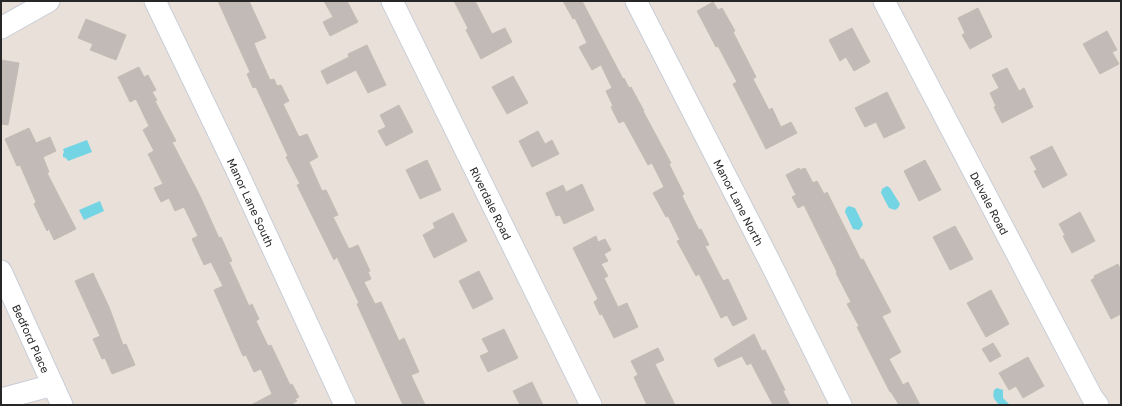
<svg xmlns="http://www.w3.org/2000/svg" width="1122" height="406" viewBox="0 0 1122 406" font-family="'Golos Text',sans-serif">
  <rect width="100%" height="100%" fill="#e9e0d9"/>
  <g fill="#73d4e4">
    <polygon points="87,140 92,152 68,161 66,158 63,157 63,154 64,152 63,149"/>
    <polygon points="887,186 890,188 900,204 898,208 895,210 889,208 881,193 882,189"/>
    <polygon points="100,201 104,211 84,220 79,210"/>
    <polygon points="849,206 855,208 862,222 863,225 859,230 853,229 845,212 846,208"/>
    <path d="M 997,388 L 1003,390 L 1003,398 L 1010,405 L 999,405 C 995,399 992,399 994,390 Z"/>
  </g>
  <g fill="#c1bab6" stroke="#c4bcb4">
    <polygon points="218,1 249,1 266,38 254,43 257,51 270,80 274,79 277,86 281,85 289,101 283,104 299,137 307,134 318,157 309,162 322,191 326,190 338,215 333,217 349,249 358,245 370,271 368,272 371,279 364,282 375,304 381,302 399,341 404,338 419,372 411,375 425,405 403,405 357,304 359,303 337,257 334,260 297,185 300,184 286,157 288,156 256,87 253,88 247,74 250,72"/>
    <polygon points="324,1 347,1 358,22 330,36 323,22 333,17"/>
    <polygon points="454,1 475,1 492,34 505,28 512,42 481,59 466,30 468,28"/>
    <polygon points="563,1 582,1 623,79 624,78 629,88 631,87 644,111 643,111 671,163 669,164 684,194 682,196 699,230 701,229 709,245 705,246 723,281 728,279 747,319 733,326 727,315 721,318 699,274 696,276 677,241 680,240 668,216 666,217 653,193 664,187 652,163 648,165 624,121 619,123 611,107 613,106 606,91 612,88 601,65 592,70 579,47 587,43 575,18 573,19"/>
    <polygon points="713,2 718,10 722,8 735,31 733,32 756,77 753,79 769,110 772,108 781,127 791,122 797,133 766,149 733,84 737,82 718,46 716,47 697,11"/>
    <polygon points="978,8 992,37 970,49 962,35 965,33 958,18"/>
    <polygon points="86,19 126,35 116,60 90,50 93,44 78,38"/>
    <polygon points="852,28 870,62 854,71 846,57 840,61 829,40"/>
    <polygon points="1107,31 1117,50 1112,52 1119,64 1100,74 1083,44"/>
    <polygon points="367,45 386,85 368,93 356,70 327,84 321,71 349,57 348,54"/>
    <polygon points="1,60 19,63 8,125 1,124"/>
    <polygon points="139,67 144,77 148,75 156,90 152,92 157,100 155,101 176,141 172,142 200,196 219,238 221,237 232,261 229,262 249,306 252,304 259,319 256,321 268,346 271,345 290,385 292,384 299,397 295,399 297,401 290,405 251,405 272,394 261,369 254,372 246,355 243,356 214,290 223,286 211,262 204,265 192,239 198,236 184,207 175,211 169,198 161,202 154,188 163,184 148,154 154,151 143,130 149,126 136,99 130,102 118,77"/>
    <polygon points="1007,68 1019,91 1024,88 1033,107 1002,123 994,107 996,106 990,93 999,88 992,75"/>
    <polygon points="513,76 528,103 507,114 492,87"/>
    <polygon points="887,92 905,128 884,138 876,122 865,127 855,108"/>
    <polygon points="399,105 413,132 386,146 378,131 386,127 380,115"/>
    <polygon points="29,128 36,143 50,137 56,151 43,157 49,172 47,173 76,229 54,240 49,229 47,231 34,204 36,202 20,165 17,166 5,139"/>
    <polygon points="538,131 545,144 552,140 559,154 532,167 519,141"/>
    <polygon points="1052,146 1067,175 1043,188 1034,171 1037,170 1030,157"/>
    <polygon points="427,160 441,190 420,199 406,170"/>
    <polygon points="925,160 941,190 919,201 904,171"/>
    <polygon points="799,168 800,170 805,168 813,183 817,181 824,194 827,192 861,260 863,259 891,312 882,316 901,352 889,359 903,385 908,382 920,405 899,405 891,392 890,392 857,327 859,326 847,304 851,302 836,273 837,272 804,205 798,208 792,197 796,195 786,175"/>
    <polygon points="582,184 594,210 564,224 560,215 556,216 546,193 563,185 566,192"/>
    <polygon points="1080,212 1095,241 1072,253 1063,236 1065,235 1059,224"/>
    <polygon points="453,213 467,241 434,258 423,235 435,228 433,223"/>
    <polygon points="955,226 973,259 950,270 933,237"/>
    <polygon points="596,236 598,242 605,239 611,250 604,254 608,261 601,264 608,276 604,278 618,307 627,303 638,327 614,338 602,314 600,315 594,302 598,299 573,248"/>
    <polygon points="1118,264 1121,271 1121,314 1111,319 1091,280 1095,278 1094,276"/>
    <polygon points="479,271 493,299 473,309 459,281"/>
    <polygon points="93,273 109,307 123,345 126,344 135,365 112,374 105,358 102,359 93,339 100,336 75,281"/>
    <polygon points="991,290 1009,324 986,337 967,303"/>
    <polygon points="504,329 518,358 488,372 480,356 489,352 482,339"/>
    <polygon points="754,334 762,351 765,350 785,390 783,391 790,405 773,405 751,363 747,365 742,356 718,367 714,359"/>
    <polygon points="993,343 1001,356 990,362 982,349"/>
    <polygon points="658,348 664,360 655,364 675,405 647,405 634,377 638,375 631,361"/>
    <polygon points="1028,357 1044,386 1023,398 1016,386 1009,390 999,373"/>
    <polygon points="532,382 543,405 520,405 513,391"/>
  </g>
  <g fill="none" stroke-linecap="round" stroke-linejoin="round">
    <defs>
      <g id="minor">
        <path id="s1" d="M 155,1 L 236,169 L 345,405"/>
        <path id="s2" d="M 392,1 L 591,405"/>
        <path id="s3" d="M 636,1 L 772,266 L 841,405"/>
        <path id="s4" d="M 884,1 L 1092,397 L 1098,405"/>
        <polyline points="1,28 49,1"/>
        <path id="s5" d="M 1,271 L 62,405"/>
        <polyline points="1,399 53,385"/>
      </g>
    </defs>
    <use href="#minor" stroke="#c8cdd8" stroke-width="23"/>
    <use href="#minor" stroke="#fff" stroke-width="21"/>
  </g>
  <g text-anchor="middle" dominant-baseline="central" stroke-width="4" stroke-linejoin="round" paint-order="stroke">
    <g font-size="11" fill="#272727" stroke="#fff">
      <text stroke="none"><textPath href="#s1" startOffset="223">Manor Lane South</textPath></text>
      <text stroke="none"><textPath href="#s2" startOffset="225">Riverdale Road</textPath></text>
      <text stroke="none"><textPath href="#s3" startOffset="226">Manor Lane North</textPath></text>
      <text stroke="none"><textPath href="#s4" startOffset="228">Delvale Road</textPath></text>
      <text stroke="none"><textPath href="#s5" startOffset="74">Bedford Place</textPath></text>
    </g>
  </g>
  <rect width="1122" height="406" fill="none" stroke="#272727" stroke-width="4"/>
</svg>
